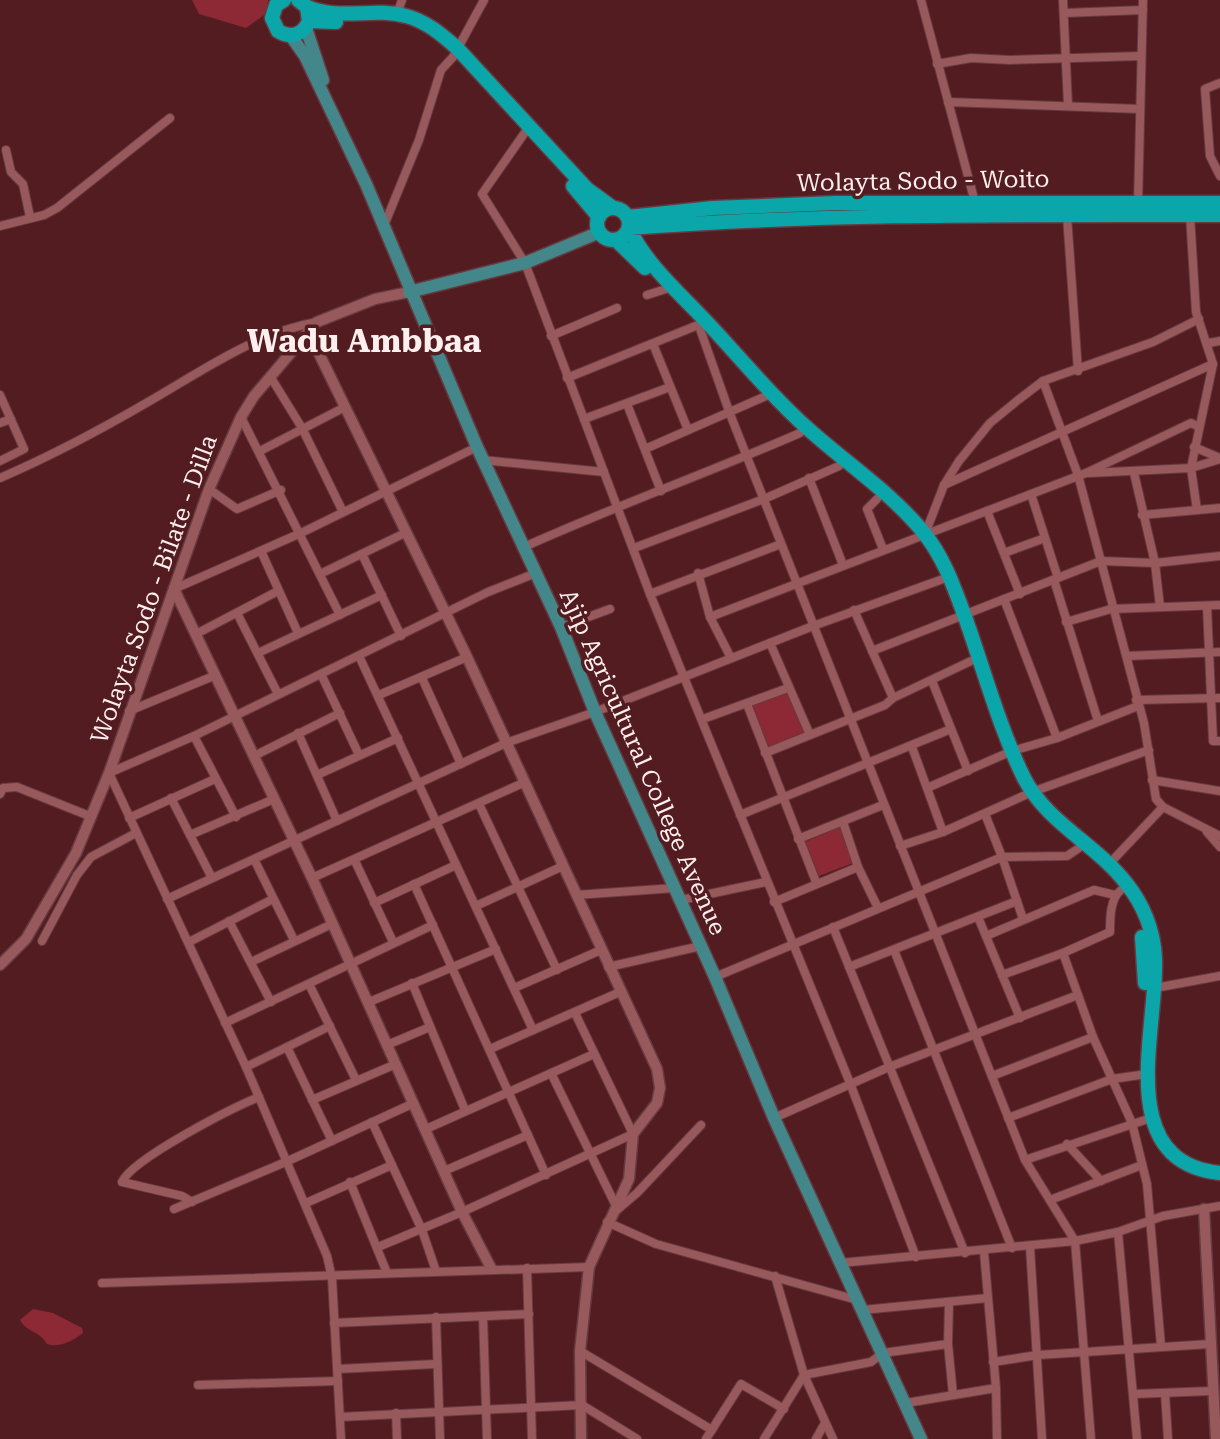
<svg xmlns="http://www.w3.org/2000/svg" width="1220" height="1439" viewBox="0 0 1220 1439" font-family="'Roboto Serif',serif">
  <rect width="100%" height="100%" fill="#531c21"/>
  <g fill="#8d2835">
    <polygon points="192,0 268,0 267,13 246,28 199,14"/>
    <polygon points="788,691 807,733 769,747 751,705"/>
    <polygon points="840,827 853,863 819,876 805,842"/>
    <path d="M 33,1309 L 53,1313 L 82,1328 L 83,1333 C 73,1341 59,1348 47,1344 C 40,1331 26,1332 20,1320 Z"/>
  </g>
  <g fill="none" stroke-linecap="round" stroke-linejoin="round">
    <defs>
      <g id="street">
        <polyline points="921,0 976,206"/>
        <polyline points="1063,0 1068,105"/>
        <polyline points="1064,13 1143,10"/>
        <polyline points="397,14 402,0"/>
        <polyline points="937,64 971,58 1010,60 1141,56"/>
        <polyline points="1220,83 1205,89 1210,156 1220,176"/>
        <polyline points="948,102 1140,109"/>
        <polyline points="528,128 482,194 525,263 650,594 850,1083 916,1257"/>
        <polyline points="6,150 11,172 23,184 30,217"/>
        <polyline points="1138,203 1143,0"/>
        <polyline points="1190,215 1196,312 1213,364 1191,468 1197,510"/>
        <polyline points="1067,216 1078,371"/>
        <polyline points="0,226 44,215 57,208 170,118"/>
        <polyline points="383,228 419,140 441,70 453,57 484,0"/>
        <polyline points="647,295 666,289"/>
        <polyline points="699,326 730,414 1025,1160 1075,1241 1091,1439"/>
        <polyline points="551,336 617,308"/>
        <polyline points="1209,343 1220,341"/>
        <polyline points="653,344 688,430"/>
        <polyline points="270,376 302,428 343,512"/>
        <polyline points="567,378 703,323"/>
        <polyline points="1043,381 1078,475 1144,723 1156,799 1163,807 1220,836"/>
        <polyline points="0,395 24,449 0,461"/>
        <polyline points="627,404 661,491"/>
        <polyline points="241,417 340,615"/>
        <polyline points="584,419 670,387"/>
        <polyline points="0,423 11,419"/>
        <polyline points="1194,447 1220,458"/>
        <polyline points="645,449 766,396"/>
        <polyline points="260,451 345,407"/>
        <polyline points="483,460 604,472"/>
        <polyline points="1089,473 1191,468 1220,459"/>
        <polyline points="1134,473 1155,563 1160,607"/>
        <path d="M 0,478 C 51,456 100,430 148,402 C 202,371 255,333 317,322"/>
        <polyline points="809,478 843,565"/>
        <polyline points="944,485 1213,364"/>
        <polyline points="209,489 237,509 281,490"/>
        <polyline points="1031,494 1058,578"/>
        <polyline points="877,499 867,509 883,549"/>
        <polyline points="987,511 1020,594"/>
        <polyline points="1142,515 1220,508"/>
        <polyline points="925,534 944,485 959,461 990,423 1018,400 1043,381 1153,342 1199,319"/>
        <path d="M 524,547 C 615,506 708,473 800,433"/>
        <polyline points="634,548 764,499 839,466"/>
        <polyline points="261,551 298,633"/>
        <polyline points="1004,553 1045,538"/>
        <polyline points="362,554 401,636"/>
        <polyline points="698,573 710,617 731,658"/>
        <polyline points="320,574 405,533"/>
        <polyline points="1054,580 1098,721"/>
        <polyline points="174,589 301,533 477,447"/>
        <polyline points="650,594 781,544"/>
        <polyline points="1004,599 1057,738"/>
        <polyline points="1207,606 1213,741 1220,741"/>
        <polyline points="237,613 278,694"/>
        <polyline points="710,617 1086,473 1191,423 1199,427"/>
        <polyline points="1066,622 1111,609 1220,605"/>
        <polyline points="561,627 610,609"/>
        <polyline points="196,634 278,591"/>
        <polyline points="770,643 810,735"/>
        <polyline points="872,651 1101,561 1155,563 1220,556"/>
        <polyline points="258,653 382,595"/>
        <polyline points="359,656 533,1030"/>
        <polyline points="1127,656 1220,652"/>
        <polyline points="321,674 359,755"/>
        <polyline points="422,678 461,764"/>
        <polyline points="932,681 968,771"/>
        <polyline points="379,695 467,657"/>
        <polyline points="893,698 971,661"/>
        <polyline points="1136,700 1220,698"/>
        <polyline points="747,704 816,882"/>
        <polyline points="129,711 216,675"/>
        <polyline points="703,719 788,688"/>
        <polyline points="298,733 337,821"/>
        <polyline points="194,736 236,817"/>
        <polyline points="912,747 943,832"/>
        <polyline points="765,753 885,705 893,698 854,610"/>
        <polyline points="254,756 340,713"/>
        <polyline points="317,775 398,738"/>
        <polyline points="1152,780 1220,791"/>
        <polyline points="927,788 1012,751 1057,738 1138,706"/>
        <polyline points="0,794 3,788 17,787 92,817"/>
        <polyline points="171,798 212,878"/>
        <polyline points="479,804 557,970"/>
        <polyline points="740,815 951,729"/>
        <polyline points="129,818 215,779"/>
        <polyline points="843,822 858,867 878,908"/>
        <polyline points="1207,832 1220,847"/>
        <polyline points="190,835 274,799"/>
        <polyline points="798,839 883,805"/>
        <polyline points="900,846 943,832 1032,792 1149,750"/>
        <polyline points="254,859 294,940"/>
        <polyline points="355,861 393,942"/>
        <polyline points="1110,863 1163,807"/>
        <polyline points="312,878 523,783"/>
        <polyline points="414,884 546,1175"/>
        <path d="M 1121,890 C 1110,899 1110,918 1110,932 L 1063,953 L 1093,1037 L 1132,1123 L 1147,1184 L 1161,1346"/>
        <polyline points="576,895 675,888"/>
        <polyline points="167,899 506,743 595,712 813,626 943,579"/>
        <polyline points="681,900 766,882"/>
        <polyline points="774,902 858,867"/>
        <polyline points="374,903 456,865"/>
        <polyline points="476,906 563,866"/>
        <polyline points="978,917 1020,1018"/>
        <polyline points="1023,919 1002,857 1067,856 1079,848"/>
        <polyline points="229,921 271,1002"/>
        <polyline points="833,927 965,1253"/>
        <polyline points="986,936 1094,890 1115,895"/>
        <polyline points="42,941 77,875 91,857 136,833"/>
        <polyline points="189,942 273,899"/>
        <polyline points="894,950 1012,1248"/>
        <polyline points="251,962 332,924"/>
        <polyline points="608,967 701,946"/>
        <polyline points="849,967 1017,901"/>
        <polyline points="1002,975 1063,953"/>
        <polyline points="715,977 1002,857 985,814"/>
        <polyline points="412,983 465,1110"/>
        <polyline points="309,984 356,1080"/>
        <polyline points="514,988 601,950"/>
        <polyline points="1155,988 1220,976"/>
        <polyline points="369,1002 496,949"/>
        <polyline points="225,1023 433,925"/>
        <polyline points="387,1045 430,1027"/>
        <polyline points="287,1047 332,1141"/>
        <polyline points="490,1049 620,992"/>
        <polyline points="246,1067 330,1026"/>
        <polyline points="551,1073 616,1206"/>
        <polyline points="992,1076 1093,1037"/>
        <polyline points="312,1100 396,1064"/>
        <polyline points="774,1118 889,1067 1078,995"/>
        <polyline points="1008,1118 1112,1079 1140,1075"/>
        <polyline points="372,1122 422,1230 436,1271"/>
        <polyline points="426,1129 594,1054"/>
        <polyline points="1067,1144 1101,1181"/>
        <polyline points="1025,1160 1151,1118"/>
        <polyline points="444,1171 528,1135"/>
        <polyline points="350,1182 387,1273"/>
        <polyline points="1050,1200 1142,1165"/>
        <path d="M 192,1202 L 182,1196 L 122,1182 C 132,1159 232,1108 259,1097"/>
        <polyline points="306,1203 392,1165"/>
        <polyline points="174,1209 288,1161 414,1103"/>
        <polyline points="617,1210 637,1193 701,1125"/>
        <polyline points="607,1222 656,1244 857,1300"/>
        <polyline points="1118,1232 1137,1439"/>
        <polyline points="378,1247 462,1212 633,1134 575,1013"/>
        <polyline points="1030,1247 1042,1439"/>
        <polyline points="984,1252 996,1388 997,1439"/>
        <polyline points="840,1263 1075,1241 1118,1232 1163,1216 1220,1206"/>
        <polyline points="527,1268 532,1439"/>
        <polyline points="775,1276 804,1375 833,1439"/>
        <polyline points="102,1283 589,1267"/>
        <polyline points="949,1302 948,1344 953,1395"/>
        <polyline points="862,1310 988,1298"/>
        <polyline points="483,1316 487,1439"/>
        <polyline points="436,1317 440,1439"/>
        <polyline points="334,1323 529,1314"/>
        <polyline points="580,1351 712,1430"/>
        <polyline points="993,1362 1038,1355 1210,1344"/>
        <polyline points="338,1369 436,1364"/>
        <polyline points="198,1385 338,1381"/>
        <polyline points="1165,1393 1168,1439"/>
        <polyline points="1134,1394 1211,1391"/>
        <polyline points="906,1403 996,1388"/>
        <polyline points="396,1413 397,1439"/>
        <polyline points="340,1417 582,1405 637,1439"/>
        <polyline points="341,1439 332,1278 327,1256 246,1067 109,773 194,736 488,592 536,573"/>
        <polyline points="706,1439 741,1384 784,1409"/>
        <polyline points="764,1439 804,1375 871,1362 883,1353 948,1344"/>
        <polyline points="816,1439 825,1423"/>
      </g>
      <g id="secondary">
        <polyline points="308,331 467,657 657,1069 660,1088 657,1103 633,1134 629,1179 589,1267 580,1351 581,1439"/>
        <polyline points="174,589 312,878 462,1212 491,1268"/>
        <polyline points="0,965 26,939 76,853 109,773 209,489 241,417 254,396 317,322 375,299 409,292"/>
        <polyline points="1204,1209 1216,1439"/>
      </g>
      <g id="primary">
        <polyline points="306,28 323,80"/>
        <polyline points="291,36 305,56 366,184 477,447 561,627 595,712 715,977 774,1118 921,1439"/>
        <polyline points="409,292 525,263 600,232"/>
      </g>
      <g id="highway">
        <path d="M 284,0 L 276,5 L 272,18 L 278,31 C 291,39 303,35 309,21 L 307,7 L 298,0"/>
        <path d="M 307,7 C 342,21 372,7 406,16 C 426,21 442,35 457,48 L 587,189 L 613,208"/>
        <polyline points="309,21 336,22"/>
        <polyline points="573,186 599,217"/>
        <circle cx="613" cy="224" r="16"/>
        <path d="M 1220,215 C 1023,215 826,213 629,228 C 645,262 674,288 700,315 C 735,351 767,392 805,426 C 843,461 891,492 924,533 C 944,558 954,587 965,617 C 984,670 999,727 1024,778 C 1047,823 1096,844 1126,883 C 1143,904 1154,931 1155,959 C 1158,1029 1112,1162 1220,1173"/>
        <polyline points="628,217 713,208 835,203 1220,203"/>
        <polyline points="616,240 645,268"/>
        <polyline points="1142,937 1145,983"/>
      </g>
    </defs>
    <use href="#street" stroke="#663a41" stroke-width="10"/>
    <use href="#secondary" stroke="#663a41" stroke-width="13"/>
    <use href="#primary" stroke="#663a41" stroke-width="15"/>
    <use href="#highway" stroke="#663a41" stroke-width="17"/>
    <use href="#street" stroke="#97595b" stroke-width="8"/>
    <use href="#secondary" stroke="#97595b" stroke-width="10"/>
    <use href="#primary" stroke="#43878a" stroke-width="12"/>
    <use href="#highway" stroke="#0ba6aa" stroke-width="14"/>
  </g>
  <g text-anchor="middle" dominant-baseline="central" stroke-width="7" stroke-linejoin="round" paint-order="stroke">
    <g font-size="24" fill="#feefef" stroke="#531c21">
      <text transform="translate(923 181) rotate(-1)">Wolayta Sodo - Woito</text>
      <text transform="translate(154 589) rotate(-70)">Wolayta Sodo - Bilate - Dilla</text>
      <text transform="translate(643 762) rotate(66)">Ajip Agricultural College Avenue</text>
    </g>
    <g font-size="32" font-weight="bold" fill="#feefef" stroke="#531c21">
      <text x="364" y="341">Wadu Ambbaa</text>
    </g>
  </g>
</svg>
